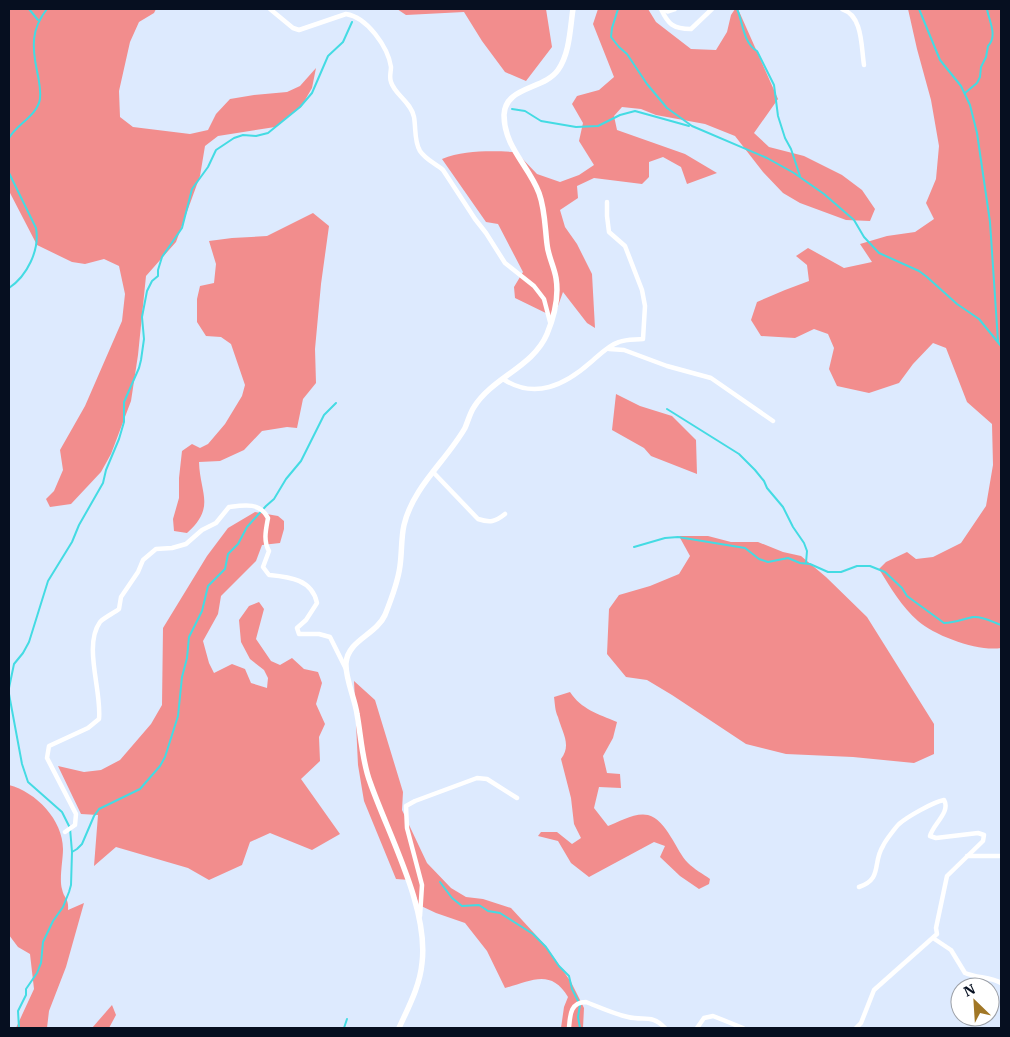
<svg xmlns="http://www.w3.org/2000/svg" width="1010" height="1037" viewBox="0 0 1010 1037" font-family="'IBM Plex Serif',serif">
  <rect width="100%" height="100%" fill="#ddeafe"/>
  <g fill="#f28d8d">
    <polygon points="9,9 156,9 154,13 139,22 130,42 119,91 120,117 133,127 190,134 208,130 216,114 230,99 254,95 287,92 300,86 316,68 312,88 301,107 275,127 218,136 205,146 200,176 176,242 146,276 138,355 131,401 111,454 101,472 71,504 50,507 46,499 54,491 63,470 60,450 85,406 122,321 125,294 119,266 104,259 85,264 72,262 37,245 9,191"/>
    <polygon points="397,9 546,9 552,47 526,81 505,72 482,41 464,12 406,15"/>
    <path d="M 598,9 L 648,9 L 656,22 L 691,49 L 716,50 L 727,32 L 731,15 L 735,9 L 738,9 L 778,99 L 754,133 L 769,147 L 804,156 L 842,175 L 862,190 L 875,209 L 870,221 L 846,220 L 800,203 L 783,193 L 763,172 L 735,136 L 705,124 L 656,115 L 641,109 L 622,107 L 614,116 L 617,130 L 685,154 L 717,173 L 687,184 L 681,167 L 663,157 L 649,162 L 649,177 L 642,184 L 594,178 L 577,186 L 578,198 L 560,210 L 565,227 L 577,244 L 592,274 L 595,328 L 587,323 L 563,292 L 554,317 L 515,298 L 514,287 L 523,272 L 498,224 L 486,222 L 442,159 C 465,150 491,151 516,152 L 537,174 L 560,182 L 579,175 L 594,165 L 579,141 L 583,123 L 572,104 L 577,96 L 599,90 L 614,77 L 593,24 Z"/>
    <path d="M 908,9 L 1001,9 L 1001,648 C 979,652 935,636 918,621 C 902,607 890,587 879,569 L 886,562 L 907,552 L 916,559 L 933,557 L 961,543 L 986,506 L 993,465 L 992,424 L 967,402 L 946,348 L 933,343 L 913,364 L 899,383 L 869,393 L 837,386 L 829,369 L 834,348 L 828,334 L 814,329 L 795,338 L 761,336 L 751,320 L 757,302 L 785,290 L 809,281 L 807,265 L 796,256 L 808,248 L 844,268 L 872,262 L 860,244 L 887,236 L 915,232 L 934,219 L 926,203 L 936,179 L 939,146 L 931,100 L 917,49 Z"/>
    <path d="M 313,213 L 329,226 L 321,284 L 315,349 L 316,383 L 303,399 L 297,428 L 287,427 L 262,431 L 244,450 L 220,461 L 199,462 C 200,494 216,507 187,533 L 174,531 L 173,519 L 179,498 L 179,478 L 182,451 L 192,444 L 200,448 L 208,444 L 225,424 L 242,396 L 245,385 L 231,344 L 221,337 L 206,336 L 197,322 L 197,299 L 200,286 L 214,283 L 216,264 L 209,241 L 232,238 L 267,236 Z"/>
    <polygon points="616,394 640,406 672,416 696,440 697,474 651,456 644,448 612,430"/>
    <polygon points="255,512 278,516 284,521 284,529 280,543 262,545 256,561 221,596 218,614 203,641 209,663 214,673 232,664 245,669 251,683 267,688 268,678 264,670 250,659 241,642 239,620 249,606 259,602 264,609 256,639 271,661 280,665 292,658 304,669 318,672 322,683 316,704 325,724 319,737 320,761 301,779 340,834 312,850 270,833 250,842 242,865 209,880 188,868 116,847 94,866 98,815 81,814 58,766 84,772 101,770 120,760 151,724 162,705 163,628 207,556 228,528"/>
    <polygon points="679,536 708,536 731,542 758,542 783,552 801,556 826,577 867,617 934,724 934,754 914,763 853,757 786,754 746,744 672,695 647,680 626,677 607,654 609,609 619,595 650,586 679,574 690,556"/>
    <path d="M 354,681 L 375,700 L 403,792 L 402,810 L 427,863 L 451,888 L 466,897 L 483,899 L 511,908 L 545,945 L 571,982 L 584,1008 L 583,1028 L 561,1028 L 564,1007 L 568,997 C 551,968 531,981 505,988 L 487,951 L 465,923 L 436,913 L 419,905 L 410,880 L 396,879 L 364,801 L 358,765 Z"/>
    <path d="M 570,692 C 581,709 598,714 617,722 L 613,738 L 603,756 L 607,773 L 620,774 L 621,788 L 599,787 L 594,808 L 608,826 C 619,822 635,812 648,815 C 667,820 676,851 688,863 C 694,869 703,874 710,879 L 709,884 L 699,889 L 680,876 L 660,857 L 665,846 L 654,842 L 589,877 L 571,863 L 558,841 L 538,836 L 541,832 L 557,832 L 572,844 L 581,838 L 574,824 L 571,798 L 561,759 C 572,745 562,732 558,717 C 555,711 555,704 554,697 Z"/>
    <path d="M 9,785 C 36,792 63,820 63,849 C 63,860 59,879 62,889 C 64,899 69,898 68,910 L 84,903 L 66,967 L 49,1011 L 47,1028 L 16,1028 L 34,989 L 30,954 L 18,947 L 9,935 Z"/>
    <polygon points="112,1005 116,1015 109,1028 92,1028"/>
  </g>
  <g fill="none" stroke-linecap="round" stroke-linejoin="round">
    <g stroke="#44dbe3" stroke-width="2">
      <polyline points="29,9 38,20"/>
      <polyline points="618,9 612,28 611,37 619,47 627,54 647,84 667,108 692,126 767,158 794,173 824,194 854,220 864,237 879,253 919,271 927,277 957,304 979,319 1001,346"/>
      <path d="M 737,9 C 743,22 743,43 757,51 L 774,85 L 778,116 L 785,138 L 791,149 L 800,176"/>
      <polyline points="919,9 940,60 961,86 970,105 977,133 990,222 998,341"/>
      <path d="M 965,93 L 977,83 L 980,77 L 981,67 L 986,57 L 988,46 C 998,36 989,21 987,9"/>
      <polyline points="512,109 525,111 541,121 576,127 598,126 620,115 635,111 689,126"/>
      <path d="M 9,138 C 17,124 37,116 40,99 C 41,90 39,80 37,71 C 32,47 31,29 47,9"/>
      <path d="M 9,173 L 36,228 C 40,250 27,276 9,288"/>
      <polyline points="667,409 739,454 755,470 764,481 767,488 783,507 793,527 804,543 807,551 806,563"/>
      <path d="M 634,547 L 665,538 L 678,537 L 745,548 L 759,559 L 768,562 L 788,558 L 800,563 L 810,564 L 828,572 L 841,572 L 857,566 L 870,566 L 885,572 L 902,588 L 907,596 L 944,623 C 955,623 963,619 973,617 C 983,616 992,622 1001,625"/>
      <polyline points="9,688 14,664 23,653 29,642 48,581 72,542 79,525 103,483 106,470 119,439 124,422 124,402 139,368 141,360 144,339 142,317 147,291 152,281 158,276 158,270 162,257 182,228 192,189 208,167 216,150 234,138 243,135 256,136 268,133 300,107 312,93 328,56 343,42 352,22"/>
      <polyline points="9,694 22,764 28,782 62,812 70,828 72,852 71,885 69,892 63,907 53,921 43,942 41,963 37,973 26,989 26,995 18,1011 19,1028"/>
      <polyline points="72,852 77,849 82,844 94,816 99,809 140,789 160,766 165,757 178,716 182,677 187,658 189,637 202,611 208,586 225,569 228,554 238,544 247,527 266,506 274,499 286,479 301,461 324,415 336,403"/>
      <polyline points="440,882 452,898 462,906 479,905 488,911 500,913 533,934 546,947 559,966 569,976 572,989 580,1005 578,1017 580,1028"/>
      <polyline points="344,1028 347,1019"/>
    </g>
    <g stroke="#fff" stroke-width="4.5">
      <path d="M 270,9 L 293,28 L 299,30 L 346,14 C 367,17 388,47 391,67 C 391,72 389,77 391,82 C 395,95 411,102 414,117 C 416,128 414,141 420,151 C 426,160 435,163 443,170 L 475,219 L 486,233 L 505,263 L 534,286 L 544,299 L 550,322"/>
      <path d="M 661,9 C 668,24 673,29 691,29 L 712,9"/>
      <path d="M 842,9 C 863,16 861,46 864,65"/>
      <polyline points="609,349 624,350 667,366 711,378 773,421"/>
      <path d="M 503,379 C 535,400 565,385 591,362 C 599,355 609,345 619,342 C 627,339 635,340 643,339 L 645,306 L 642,290 L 625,246 L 609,232 L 607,216 L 607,202"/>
      <path d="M 433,472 L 478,519 C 490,523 495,522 505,514"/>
      <path d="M 65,832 L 75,825 L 76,814 L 47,758 L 49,746 L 88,728 L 99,719 C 102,691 83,646 100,622 C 105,617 114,613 119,609 L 121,597 L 138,572 L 143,560 L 156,549 L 172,548 L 186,544 L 202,530 L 216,523 L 229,507 C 244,505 260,502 268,518 C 266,529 263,541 269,551 L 263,567 L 269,575 C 289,577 312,579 317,603 L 306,620 L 297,628 L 299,634 L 319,634 L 330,637 L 346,669"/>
      <polyline points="967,856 1001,856"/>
      <polyline points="420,916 422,885 407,828 406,806 415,801 477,778 487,779 517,798"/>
      <path d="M 933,938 L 951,950 L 965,973 C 977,978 991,977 1001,983"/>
      <path d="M 569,1028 C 570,1016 570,1002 586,1002 C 599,1007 614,1014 628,1017 C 644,1021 652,1014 665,1028"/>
      <polyline points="697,1028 704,1018 713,1016 743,1028"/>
      <path d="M 856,1028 L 861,1023 L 874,990 L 937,934 L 936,928 L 947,876 L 983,841 L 984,835 L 978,833 L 936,838 L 930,836 C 933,824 951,812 944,800 C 933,802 907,817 899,824 C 896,827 885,841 883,846 C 872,863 883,879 859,887"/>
    </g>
    <g stroke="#fff" stroke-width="5.5">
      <polyline points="664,9 668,11 674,9"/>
      <path d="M 399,1028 C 408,1008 420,986 422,963 C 429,908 388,834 370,782 C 362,761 361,736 357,714 C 355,699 345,678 346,663 C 348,640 376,635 385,615 C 391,600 398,582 400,566 C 402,552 401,538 404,525 C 413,487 446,461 465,428 C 468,421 470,413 474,407 C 493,377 533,367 547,334 C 554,317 559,296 556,278 C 554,266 548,256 547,244 C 545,228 545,209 539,193 C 529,166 504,147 504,115 C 505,86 544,90 558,70 C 570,53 570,28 573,9"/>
    </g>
  </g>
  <rect width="1010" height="1037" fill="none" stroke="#060f20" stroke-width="20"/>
  <g transform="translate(975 1002) rotate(335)"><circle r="24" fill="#ffffff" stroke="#9b9fa6"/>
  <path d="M0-4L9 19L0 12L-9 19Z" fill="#a17726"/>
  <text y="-8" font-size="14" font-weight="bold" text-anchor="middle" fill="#060f20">N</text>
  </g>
</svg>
